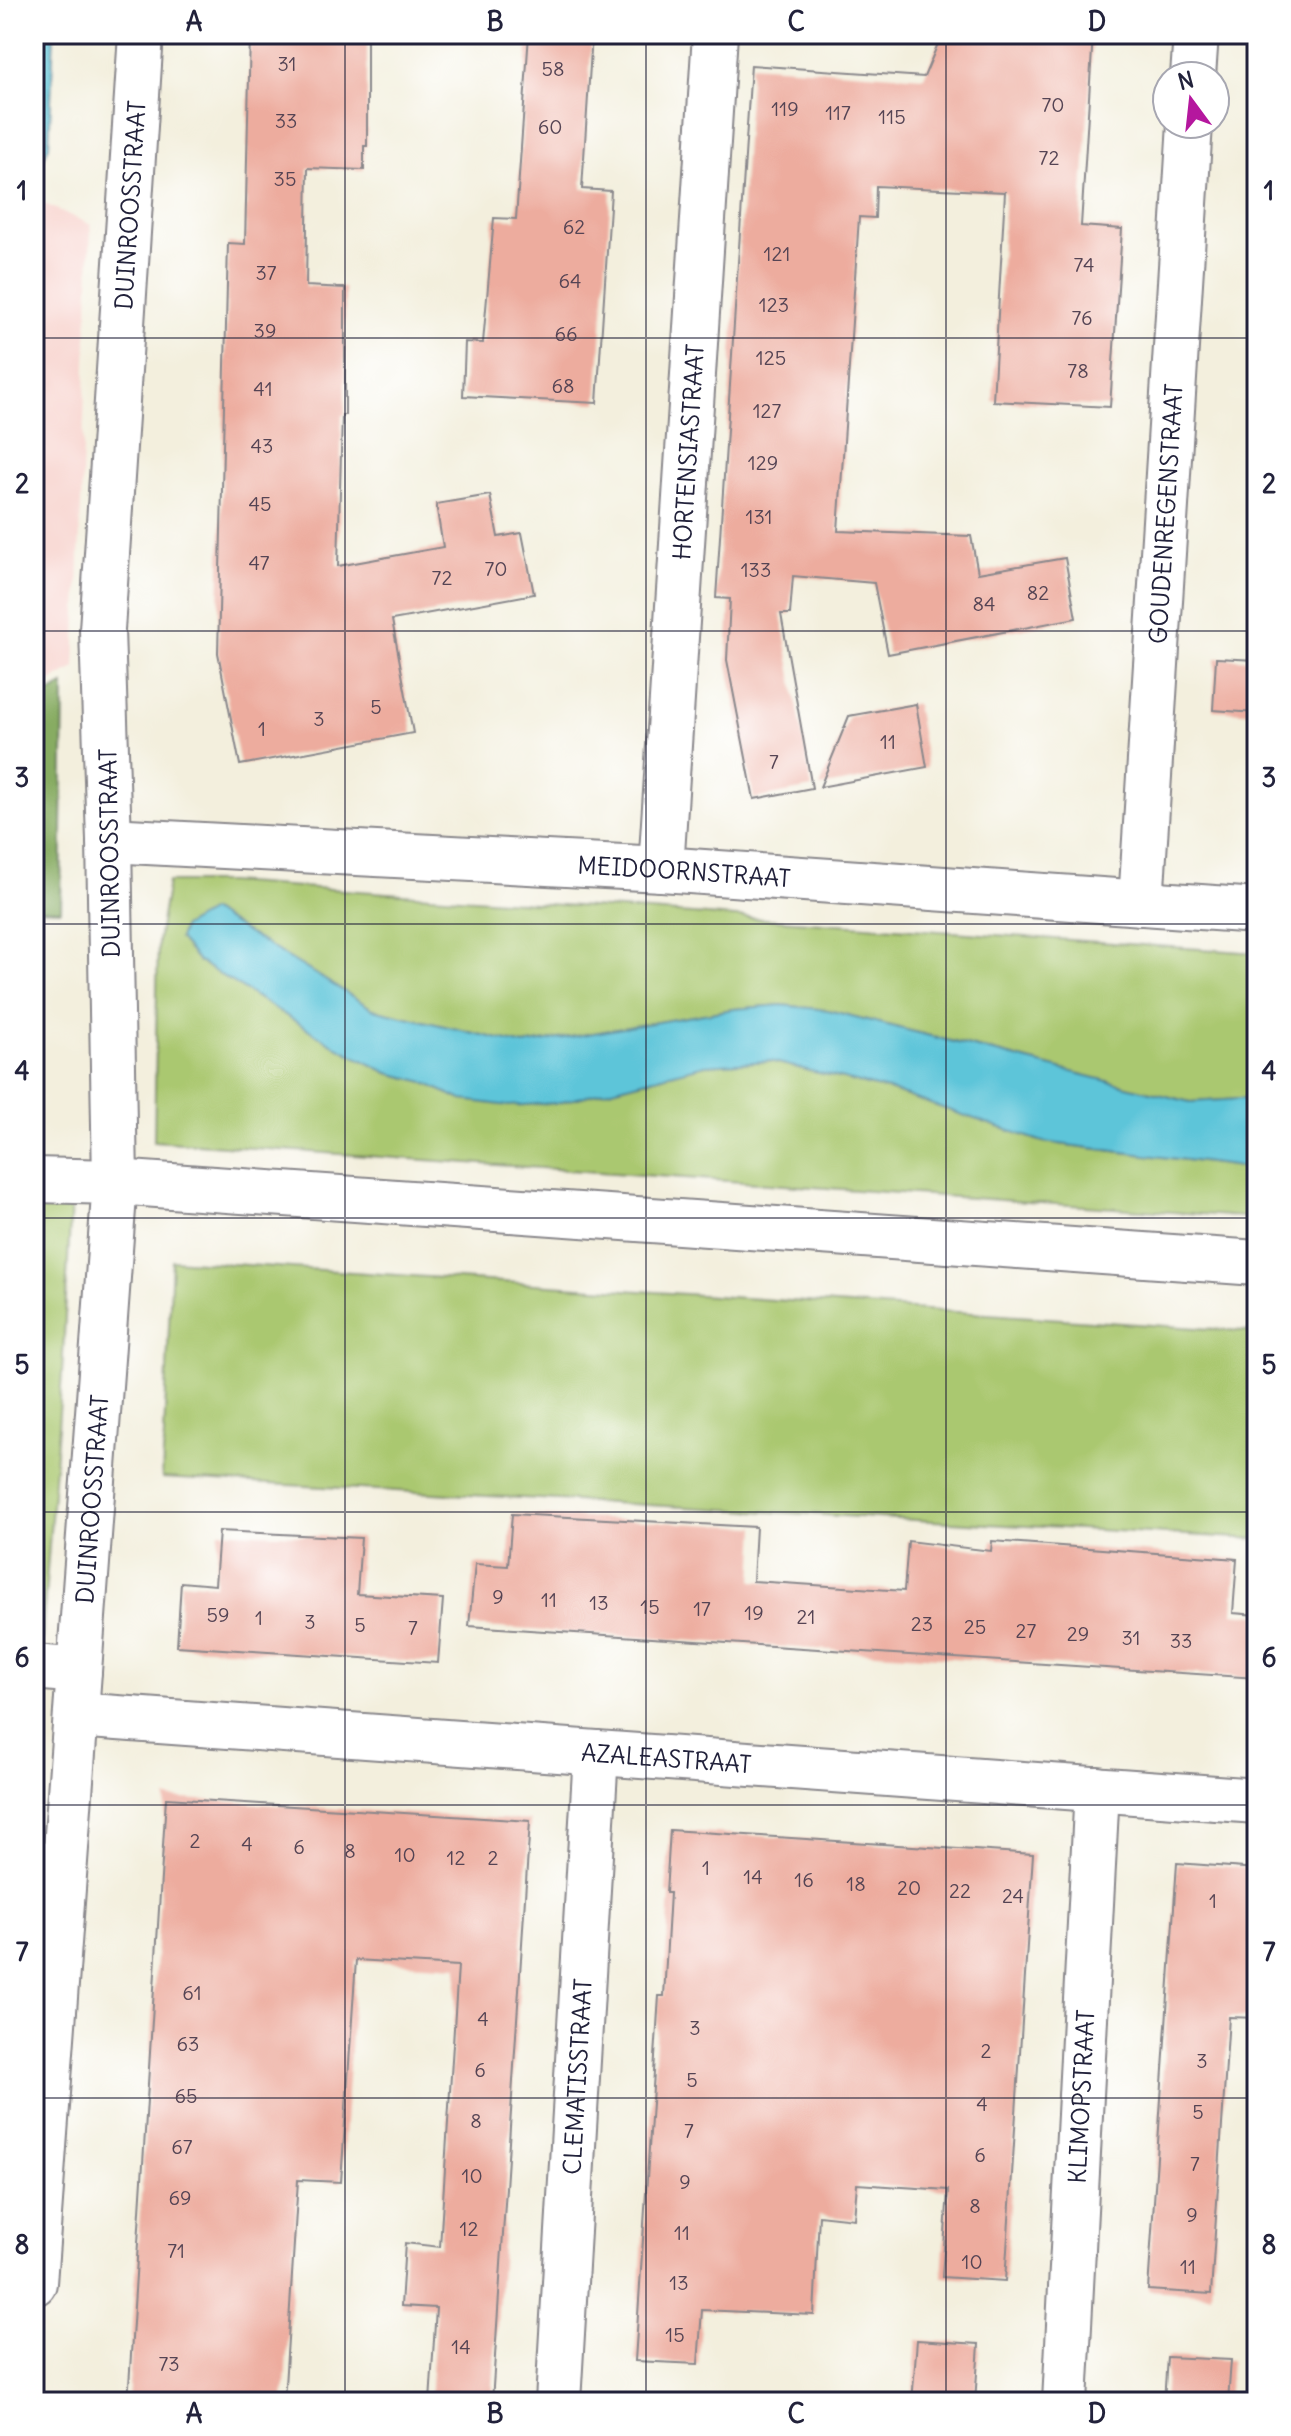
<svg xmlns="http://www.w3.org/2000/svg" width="1291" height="2436" viewBox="0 0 1291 2436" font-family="Delius,sans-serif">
  <rect width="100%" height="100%" fill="#fff"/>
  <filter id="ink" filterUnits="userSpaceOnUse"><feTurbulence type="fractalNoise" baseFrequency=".0125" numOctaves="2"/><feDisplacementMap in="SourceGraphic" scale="16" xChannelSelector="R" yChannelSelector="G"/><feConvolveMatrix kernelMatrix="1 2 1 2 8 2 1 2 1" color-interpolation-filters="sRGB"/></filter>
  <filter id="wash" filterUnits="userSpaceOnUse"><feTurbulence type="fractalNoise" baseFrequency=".006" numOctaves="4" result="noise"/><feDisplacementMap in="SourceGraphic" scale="32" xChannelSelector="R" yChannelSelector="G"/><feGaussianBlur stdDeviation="1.8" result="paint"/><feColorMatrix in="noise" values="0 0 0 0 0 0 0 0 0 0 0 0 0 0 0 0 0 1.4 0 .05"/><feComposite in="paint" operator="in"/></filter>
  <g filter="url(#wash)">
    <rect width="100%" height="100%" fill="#f3efdd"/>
    <polygon fill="#f7d0ca" points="34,199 91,225 75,668 34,690"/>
    <g fill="#aac86f" stroke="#667555" stroke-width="2">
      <polygon points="168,882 228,882 1257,953 1257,1098 1190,1102 828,1010 781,1005 733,1009 524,1045 373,1009 211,911 179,939 198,961 337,1047 388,1073 421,1081 462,1100 558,1103 705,1065 770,1061 892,1091 1043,1142 1257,1169 1257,1218 154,1141 158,941"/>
      <polygon points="71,1202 62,1374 41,1650 34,1650 34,1207"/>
      <polygon points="172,1260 1257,1332 1257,1539 162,1478"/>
    </g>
    <polygon fill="#87ac62" stroke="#54674e" stroke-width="2" points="64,685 61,910 34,909 34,701"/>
    <g fill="#5dc5d9" stroke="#40748a" stroke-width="2">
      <polygon points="34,34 54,34 49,146 34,179"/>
      <polygon points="211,911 373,1009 524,1045 733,1009 781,1005 828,1010 1190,1102 1257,1098 1257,1169 1043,1142 892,1091 770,1061 705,1065 558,1103 509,1106 462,1100 421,1081 388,1073 337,1047 198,961 179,939 183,927"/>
    </g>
    <g id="blocks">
      <g fill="#edac9e">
        <polygon points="250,34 367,34 367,146 364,146 364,170 308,168 306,286 345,288 345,415 342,415 338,566 443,547 436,504 490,495 498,537 522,533 534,594 392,620 413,733 240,765 218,653 228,243 245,244"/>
        <polygon points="529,34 592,34 582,189 611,191 597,403 463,396 465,342 483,343 494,218 516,219"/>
        <polygon points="942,34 1093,34 1081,226 1122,229 1110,407 993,401 1005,192 876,186 875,218 859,217 838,531 971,536 978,573 1065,558 1076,618 888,654 874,583 793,576 790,614 781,614 812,788 754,799 727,660 730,599 716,598 751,65 924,77"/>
        <polygon points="1216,658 1257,660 1257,713 1213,710"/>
        <polygon points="916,704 927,767 820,787 849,716"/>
        <polygon points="512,1514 756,1527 753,1581 904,1591 908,1541 991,1551 992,1541 1237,1559 1233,1613 1257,1615 1257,1678 469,1626 475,1564 508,1566"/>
        <polygon points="219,1531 361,1538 357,1594 443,1599 438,1663 177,1646 181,1582 215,1585"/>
        <polygon points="166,1798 530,1821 492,2402 430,2402 436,2308 401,2306 405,2243 440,2247 458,1966 356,1960 341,2182 298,2180 284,2402 128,2402"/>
        <polygon points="670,1830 1033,1854 1005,2281 942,2277 948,2190 857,2184 854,2219 819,2215 814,2315 702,2310 698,2364 635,2361 659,1996 664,1996 670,1893 666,1893"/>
        <polygon points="1177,1863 1257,1869 1257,2018 1229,2017 1211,2294 1148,2290"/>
        <polygon points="917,2340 979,2344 975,2402 912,2402"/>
        <polygon points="1167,2357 1231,2360 1228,2402 1164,2402"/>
      </g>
    </g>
  </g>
  <g filter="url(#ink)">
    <use href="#blocks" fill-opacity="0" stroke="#8a888c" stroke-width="2"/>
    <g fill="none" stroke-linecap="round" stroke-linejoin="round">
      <defs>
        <g id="street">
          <polyline points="1193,76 1196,34"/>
          <path id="s1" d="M 109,840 L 661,869 L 1257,911"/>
          <path id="s2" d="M 661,869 L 715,34"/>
          <path id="s3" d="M 1141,903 L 1190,124"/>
          <polyline points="34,1180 115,1182 1257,1263"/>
          <polyline points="34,1667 79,1671"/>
          <path id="s4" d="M 76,1715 L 1257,1801"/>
          <path id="s5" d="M 34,2283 L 115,1182 L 109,840 L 102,630 L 141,34"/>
          <path id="s6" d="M 558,2402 L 596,1753"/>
          <path id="s7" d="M 1065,2402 L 1097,1789"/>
        </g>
      </defs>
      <use href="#street" stroke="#8a888c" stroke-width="48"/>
      <use href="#street" stroke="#fff" stroke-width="44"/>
    </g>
  </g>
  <path fill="none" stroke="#22223b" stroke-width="2" stroke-opacity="0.55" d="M 345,34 L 345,2402M 646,34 L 646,2402M 946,34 L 946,2402M 34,338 L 1257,338M 34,631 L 1257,631M 34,924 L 1257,924M 34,1218 L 1257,1218M 34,1512 L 1257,1512M 34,1805 L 1257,1805M 34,2098 L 1257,2098"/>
  <g text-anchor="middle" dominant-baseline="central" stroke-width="7" stroke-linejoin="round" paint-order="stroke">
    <g font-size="20" fill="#554454">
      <text x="287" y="63">31</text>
      <text x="553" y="68">58</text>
      <text x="1053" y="104">70</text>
      <text x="785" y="108">119</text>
      <text x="838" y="112">117</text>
      <text x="892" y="116">115</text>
      <text x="286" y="120">33</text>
      <text x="550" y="126">60</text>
      <text x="1049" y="157">72</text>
      <text x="285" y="178">35</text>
      <text x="574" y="226">62</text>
      <text x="777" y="253">121</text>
      <text x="1084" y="264">74</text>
      <text x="266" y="272">37</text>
      <text x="570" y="280">64</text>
      <text x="774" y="304">123</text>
      <text x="1082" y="317">76</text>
      <text x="265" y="330">39</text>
      <text x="566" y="333">66</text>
      <text x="771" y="357">125</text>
      <text x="1078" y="370">78</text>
      <text x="563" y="385">68</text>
      <text x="263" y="388">41</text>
      <text x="767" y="410">127</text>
      <text x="262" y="445">43</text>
      <text x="763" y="462">129</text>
      <text x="260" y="503">45</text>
      <text x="759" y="516">131</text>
      <text x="259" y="562">47</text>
      <text x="496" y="568">70</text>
      <text x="756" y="569">133</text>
      <text x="442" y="577">72</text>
      <text x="1038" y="592">82</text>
      <text x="984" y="603">84</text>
      <text x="376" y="706">5</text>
      <text x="319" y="718">3</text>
      <text x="262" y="728">1</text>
      <text x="888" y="741">11</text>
      <text x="774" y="761">7</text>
      <text x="498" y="1596">9</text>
      <text x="549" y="1599">11</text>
      <text x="599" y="1602">13</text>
      <text x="650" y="1606">15</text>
      <text x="702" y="1608">17</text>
      <text x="754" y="1612">19</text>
      <text x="218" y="1614">59</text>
      <text x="806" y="1616">21</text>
      <text x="259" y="1617">1</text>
      <text x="310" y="1621">3</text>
      <text x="922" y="1623">23</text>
      <text x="360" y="1624">5</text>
      <text x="975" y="1626">25</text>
      <text x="413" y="1627">7</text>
      <text x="1026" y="1630">27</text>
      <text x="1078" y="1633">29</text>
      <text x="1131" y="1637">31</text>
      <text x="1181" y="1640">33</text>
      <text x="195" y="1840">2</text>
      <text x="247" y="1843">4</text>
      <text x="299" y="1846">6</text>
      <text x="350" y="1850">8</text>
      <text x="405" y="1854">10</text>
      <text x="456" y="1857">12</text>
      <text x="493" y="1857">2</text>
      <text x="706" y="1867">1</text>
      <text x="753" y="1876">14</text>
      <text x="804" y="1879">16</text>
      <text x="856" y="1883">18</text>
      <text x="909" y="1887">20</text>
      <text x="960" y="1890">22</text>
      <text x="1013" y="1895">24</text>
      <text x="1213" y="1900">1</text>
      <text x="192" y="1992">61</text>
      <text x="483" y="2018">4</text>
      <text x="695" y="2027">3</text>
      <text x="188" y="2043">63</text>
      <text x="986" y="2050">2</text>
      <text x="1202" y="2060">3</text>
      <text x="480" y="2069">6</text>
      <text x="692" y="2079">5</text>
      <text x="186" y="2095">65</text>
      <text x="982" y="2103">4</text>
      <text x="1198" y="2111">5</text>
      <text x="476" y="2120">8</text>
      <text x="689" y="2130">7</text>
      <text x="182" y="2146">67</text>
      <text x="980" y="2154">6</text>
      <text x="1195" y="2163">7</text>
      <text x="472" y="2175">10</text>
      <text x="685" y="2181">9</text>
      <text x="180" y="2197">69</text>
      <text x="975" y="2205">8</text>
      <text x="1192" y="2214">9</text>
      <text x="469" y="2228">12</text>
      <text x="682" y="2232">11</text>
      <text x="176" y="2250">71</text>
      <text x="972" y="2261">10</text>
      <text x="1188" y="2266">11</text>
      <text x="679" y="2282">13</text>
      <text x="675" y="2334">15</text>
      <text x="461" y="2346">14</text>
      <text x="169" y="2363">73</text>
    </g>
    <g font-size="24" fill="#22223b" stroke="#fff">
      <text stroke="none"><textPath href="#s5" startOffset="2082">DUINROOSSTRAAT</textPath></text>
      <text stroke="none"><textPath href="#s2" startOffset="418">HORTENSIASTRAAT</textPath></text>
      <text stroke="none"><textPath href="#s3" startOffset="390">GOUDENREGENSTRAAT</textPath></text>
      <text transform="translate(109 853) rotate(-91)">DUINROOSSTRAAT</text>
      <text stroke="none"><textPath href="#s1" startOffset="576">MEIDOORNSTRAAT</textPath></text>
      <text stroke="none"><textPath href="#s5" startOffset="786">DUINROOSSTRAAT</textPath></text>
      <text stroke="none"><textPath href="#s4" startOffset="592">AZALEASTRAAT</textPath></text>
      <text stroke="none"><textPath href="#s6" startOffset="326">CLEMATISSTRAAT</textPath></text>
      <text stroke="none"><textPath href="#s7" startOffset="306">KLIMOPSTRAAT</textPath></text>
    </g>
  </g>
  <rect width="1291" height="2436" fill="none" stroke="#fff" stroke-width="88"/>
  <g transform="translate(1191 100) rotate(345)"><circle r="38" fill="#ffffff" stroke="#a7a7b1" stroke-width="2"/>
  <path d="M0-6L14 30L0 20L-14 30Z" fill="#b5179e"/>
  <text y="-12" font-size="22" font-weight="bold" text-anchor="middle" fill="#22223b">N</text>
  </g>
  <rect x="44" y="44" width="1203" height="2348" fill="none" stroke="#22223b" stroke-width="3"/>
  <g font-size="26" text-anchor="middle" font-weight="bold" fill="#22223b">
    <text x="194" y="31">A</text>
    <text x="495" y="31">B</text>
    <text x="796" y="31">C</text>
    <text x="1097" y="31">D</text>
    <text x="22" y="200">1</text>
    <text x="1269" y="200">1</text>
    <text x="22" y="493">2</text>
    <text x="1269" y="493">2</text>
    <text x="22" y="787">3</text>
    <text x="1269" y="787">3</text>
    <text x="22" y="1080">4</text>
    <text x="1269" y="1080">4</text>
    <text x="22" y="1374">5</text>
    <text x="1269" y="1374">5</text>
    <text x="22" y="1667">6</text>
    <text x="1269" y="1667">6</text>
    <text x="22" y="1961">7</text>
    <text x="1269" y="1961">7</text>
    <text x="22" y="2254">8</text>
    <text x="1269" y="2254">8</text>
    <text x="194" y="2423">A</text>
    <text x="495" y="2423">B</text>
    <text x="796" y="2423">C</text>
    <text x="1097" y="2423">D</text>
  </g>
</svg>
